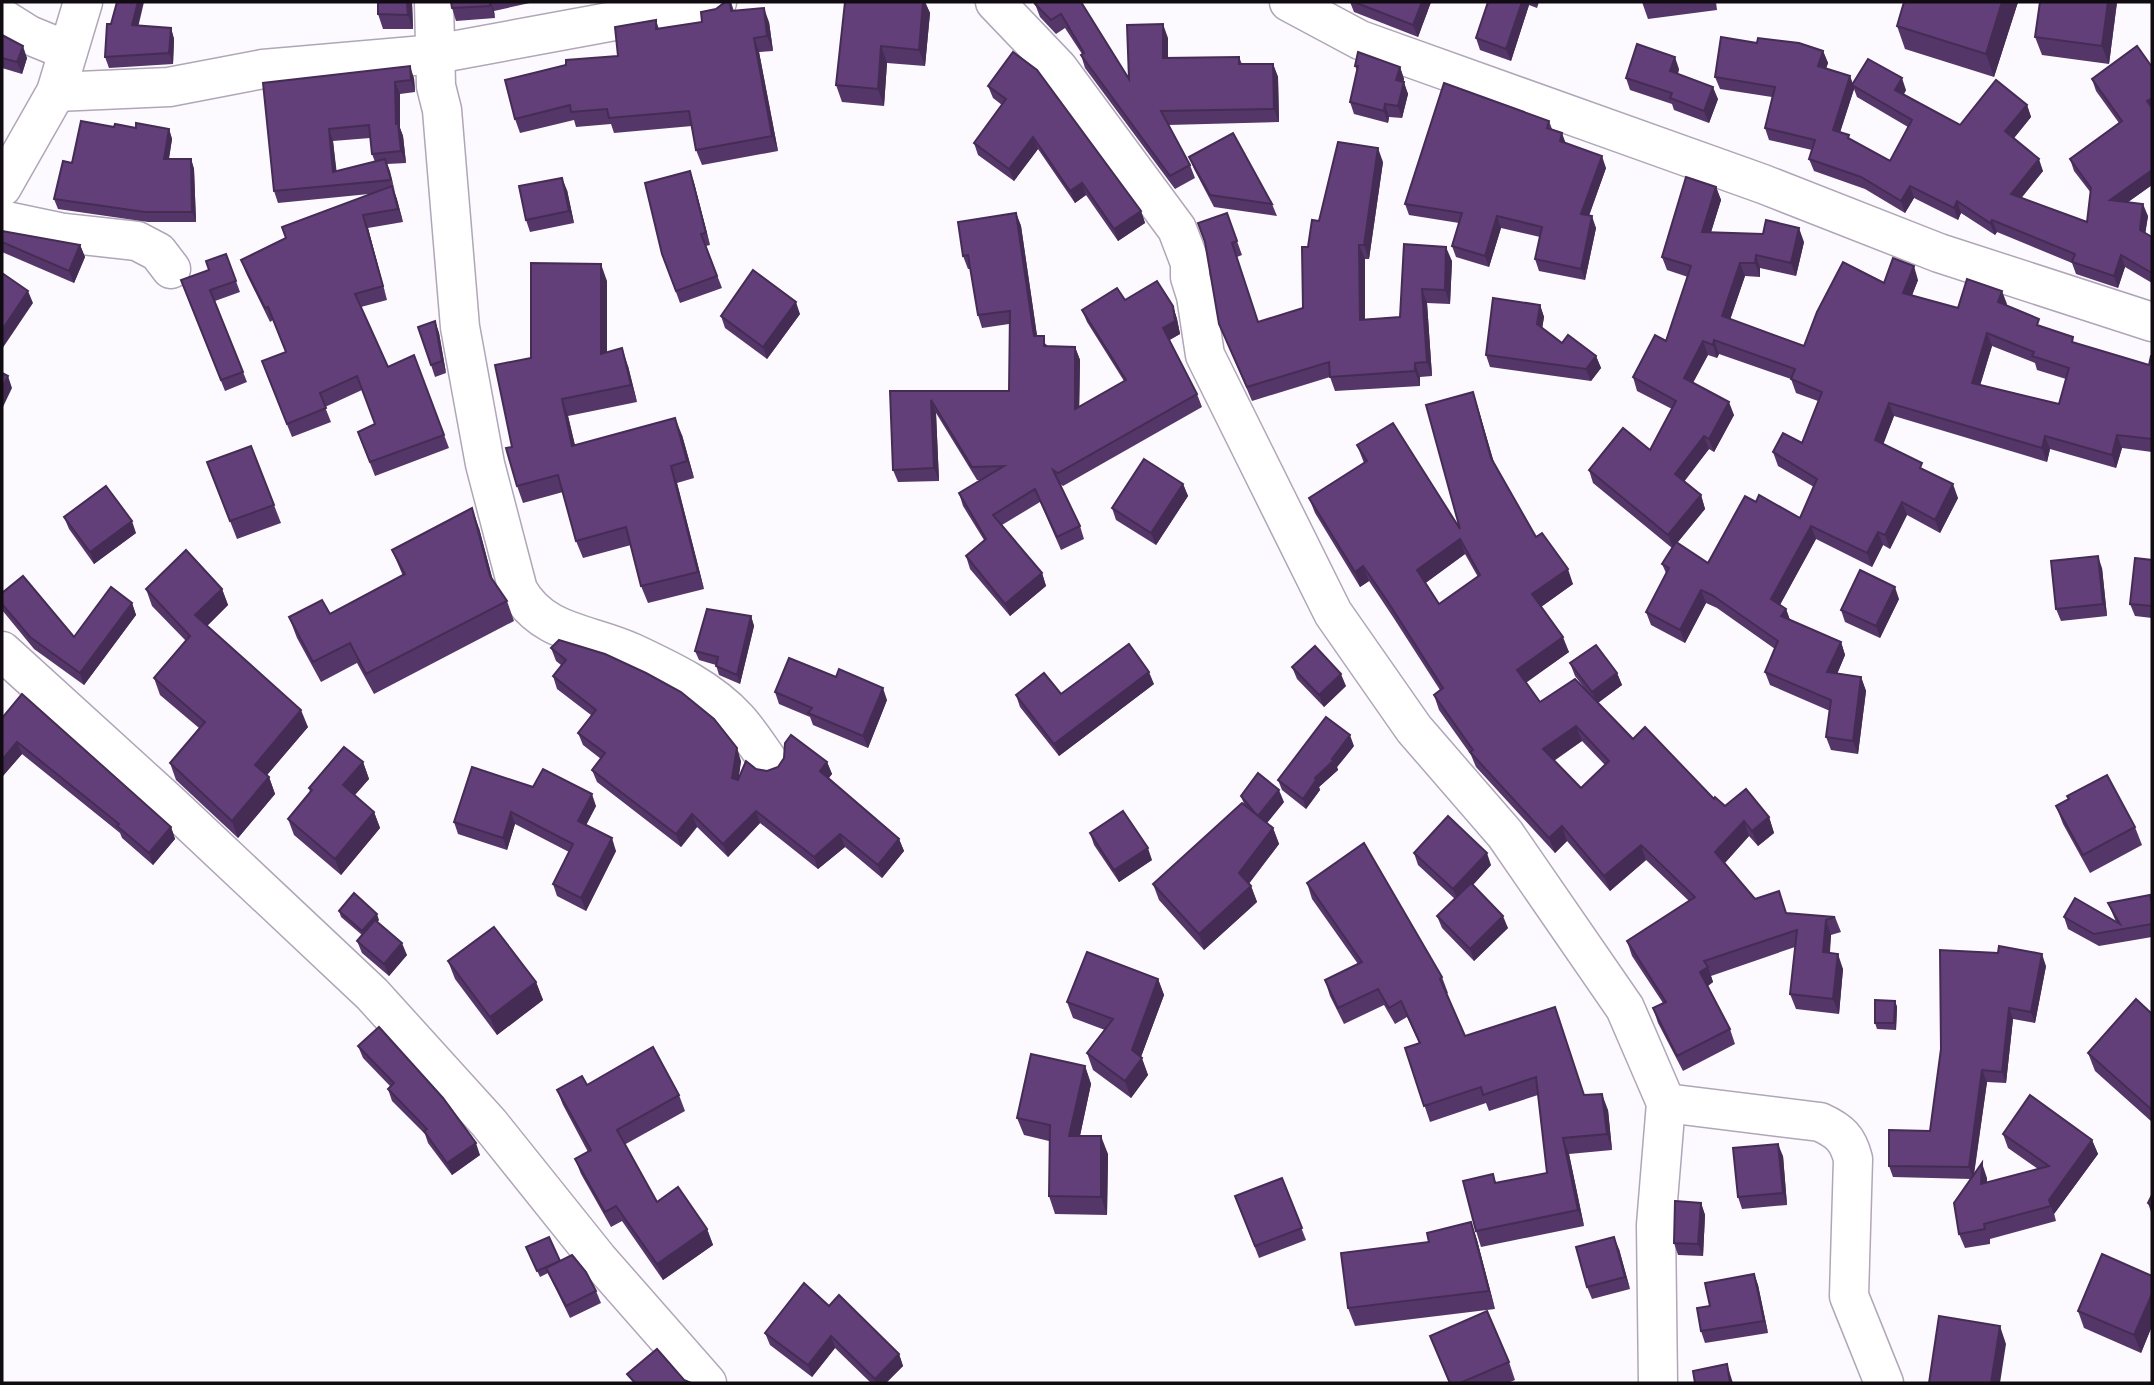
<svg xmlns="http://www.w3.org/2000/svg" width="2154" height="1385" viewBox="0 0 2154 1385" font-family="'Public Sans',sans-serif">
  <rect width="100%" height="100%" fill="#fcfafe"/>
  <g fill="none" stroke-linecap="round" stroke-linejoin="round">
    <defs>
      <g id="minor">
        <path d="M 434,2 L 436,86 L 442,110 L 460,327 L 485,464 L 518,590 C 543,635 591,633 633,653 C 669,670 710,689 737,719 C 749,732 759,748 769,762"/>
        <polyline points="995,2 1058,68 1177,229 1190,263 1190,277 1196,296 1205,355 1333,613 1414,729 1505,834 1625,1008 1666,1103 1656,1225 1658,1383"/>
        <polyline points="1289,2 1360,40 1763,184 1939,253 2152,322"/>
        <polyline points="2,18 29,35 68,51"/>
        <polyline points="56,92 169,87 263,69 436,54 717,2"/>
        <polyline points="2,220 64,233 137,241 158,252 171,269"/>
        <polyline points="2,651 169,803 372,994 489,1123 598,1259 707,1383"/>
        <path d="M 1666,1103 L 1820,1122 C 1840,1131 1848,1139 1853,1159 L 1849,1296 L 1884,1383"/>
      </g>
      <polyline id="major" points="2,187 56,92 83,2"/>
    </defs>
    <use href="#minor" stroke="#b0a6b8" stroke-width="41"/>
    <use href="#major" stroke="#b0a6b8" stroke-width="41"/>
    <use href="#minor" stroke="#fff" stroke-width="38"/>
    <use href="#major" stroke="#fff" stroke-width="38"/>
  </g>
  <g fill="#543668" fill-rule="evenodd">
    <polygon points="412,2 413,29 383,29 378,14"/>
    <polygon points="451,2 534,2 494,11 495,18 456,21 452,8"/>
    <polygon points="725,2 731,2 734,11 769,22 773,51 759,52 778,151 702,165 696,150 692,126 614,133 611,124 576,127 574,120 520,133 515,119 618,56 656,20 659,29 702,22"/>
    <polygon points="845,2 925,2 930,13 925,66 887,63 884,106 842,102 836,85"/>
    <polygon points="1081,2 1129,79 1168,38 1168,58 1239,57 1242,64 1273,64 1278,77 1279,122 1168,125 1190,165 1195,178 1175,189 1085,68 1081,55 1082,54 1065,28 1056,34 1040,17 1035,4"/>
    <polygon points="1350,2 1431,2 1418,37 1354,12"/>
    <polygon points="1488,2 1539,2 1537,8 1529,5 1511,61 1480,50 1476,38"/>
    <polygon points="1642,2 1716,2 1717,10 1648,19"/>
    <polygon points="2018,2 1994,77 1905,49 1897,26"/>
    <polygon points="2040,2 2117,2 2109,64 2042,55 2035,37"/>
    <polygon points="138,26 171,28 174,39 173,64 109,68 105,57"/>
    <polygon points="2,35 27,58 22,74 2,68"/>
    <path d="M 1757,43 L 1823,51 L 1828,63 L 1826,68 L 1850,76 L 1853,84 L 1906,90 L 1904,94 L 1960,125 L 2027,105 L 2031,117 L 2014,138 L 2043,171 L 2021,198 L 2087,222 L 2091,193 L 2074,171 L 2070,159 L 2119,123 L 2096,91 L 2092,79 L 2152,67 L 2152,185 L 2128,202 L 2148,216 L 2145,233 L 2152,237 L 2152,283 L 2125,267 L 2118,288 L 2076,274 L 2072,263 L 1997,232 L 1995,235 L 1961,213 L 1958,220 L 1914,198 L 1905,213 L 1865,189 L 1814,171 L 1809,159 L 1812,150 L 1769,140 L 1765,128 L 1772,97 L 1720,89 L 1715,77 ZM 1854,89 L 1857,97 L 1908,127 L 1890,161 L 1850,139 L 1840,132 Z"/>
    <polygon points="1013,52 1141,211 1145,223 1118,241 1086,195 1075,203 1038,149 1014,181 978,155 974,143 1002,105 993,98 988,86"/>
    <polygon points="1355,66 1400,67 1404,79 1403,82 1408,94 1402,118 1389,117 1388,123 1354,114 1350,102 1357,71"/>
    <polygon points="1679,69 1678,74 1718,99 1709,123 1674,110 1672,104 1630,90 1626,78"/>
    <path d="M 414,78 L 415,92 L 400,94 L 400,128 L 403,136 L 406,163 L 387,164 L 403,222 L 368,228 L 387,300 L 361,307 L 388,367 L 414,355 L 449,448 L 375,476 L 358,432 L 375,424 L 362,390 L 325,407 L 331,422 L 292,437 L 267,375 L 286,352 L 273,320 L 270,322 L 246,273 L 241,260 L 286,238 L 369,194 L 278,203 L 274,191 L 263,83 ZM 370,138 L 372,154 L 375,162 L 336,171 L 333,141 Z"/>
    <polygon points="1549,121 1552,129 1566,144 1606,168 1589,216 1596,228 1585,280 1539,271 1535,259 1540,237 1501,228 1489,267 1456,257 1452,246 1459,223 1409,215 1405,204"/>
    <polygon points="114,127 169,129 172,139 169,159 191,159 194,169 196,222 148,222 58,209 54,199 72,163"/>
    <polygon points="1189,157 1272,204 1277,216 1214,207 1194,169"/>
    <polygon points="1383,162 1369,259 1365,259 1365,319 1400,317 1404,244 1452,261 1450,304 1427,303 1432,376 1420,377 1420,386 1335,391 1330,377 1252,401 1219,324 1227,213 1242,255 1237,257 1258,322 1303,308 1308,247 1319,221"/>
    <polygon points="690,171 694,183 710,245 706,246 722,288 680,303 662,254"/>
    <path d="M 1716,187 L 1721,200 L 1711,232 L 1804,242 L 1796,276 L 1760,268 L 1760,277 L 1745,276 L 1730,319 L 1804,346 L 1884,283 L 1918,280 L 1912,295 L 1958,308 L 2007,304 L 2006,306 L 2042,327 L 2076,343 L 2149,365 L 2152,356 L 2152,452 L 2122,448 L 2116,468 L 2050,449 L 2047,462 L 1894,416 L 1883,444 L 1925,471 L 1958,498 L 1940,533 L 1907,515 L 1890,549 L 1883,545 L 1872,567 L 1816,539 L 1780,605 L 1786,609 L 1790,620 L 1841,642 L 1845,655 L 1837,674 L 1861,677 L 1866,691 L 1858,754 L 1831,750 L 1826,737 L 1830,711 L 1770,685 L 1765,672 L 1775,649 L 1717,608 L 1706,603 L 1685,643 L 1651,625 L 1646,612 L 1666,573 L 1662,564 L 1672,548 L 1593,483 L 1589,470 L 1650,450 L 1672,409 L 1637,391 L 1633,377 L 1666,341 L 1688,277 L 1667,270 L 1662,257 ZM 1992,346 L 2035,363 L 2037,370 L 2066,379 L 2059,404 L 1980,385 ZM 1719,354 L 1791,379 L 1796,393 L 1818,401 L 1802,443 L 1773,452 L 1778,466 L 1814,487 L 1800,518 L 1756,502 L 1708,563 L 1677,543 L 1705,509 L 1701,495 L 1684,482 L 1709,449 L 1714,452 L 1734,415 L 1693,383 L 1708,355 L 1717,358 Z"/>
    <polygon points="567,190 574,223 530,232 526,220"/>
    <polygon points="1016,213 1021,226 1037,336 1048,346 1075,347 1080,360 1079,407 1124,381 1087,322 1082,310 1125,300 1173,306 1177,319 1180,334 1169,340 1197,394 1202,407 1063,486 1060,484 1080,526 1084,539 1061,550 1040,502 1002,525 1042,573 1046,586 1010,616 970,569 966,556 984,540 963,506 959,493 981,480 977,480 936,413 939,481 898,482 893,470 890,391 1009,391 1009,324 982,328 978,315 970,269 968,269 963,256"/>
    <polygon points="2,232 80,245 85,257 74,283 2,252"/>
    <polygon points="226,254 240,292 215,301 247,382 225,391 185,291"/>
    <polygon points="607,281 607,352 628,366 637,402 568,416 575,445 682,435 694,478 677,483 704,589 648,603 641,586 631,545 583,558 576,541 563,492 523,503 517,486 512,447 531,358"/>
    <polygon points="1540,305 1544,317 1542,328 1562,343 1596,356 1601,368 1591,381 1490,367 1486,355"/>
    <polygon points="800,314 767,359 725,328 721,316"/>
    <polygon points="435,321 439,333 446,373 435,377 431,365"/>
    <path d="M 1473,392 L 1478,408 L 1494,463 L 1536,537 L 1573,584 L 1541,607 L 1569,652 L 1526,682 L 1540,702 L 1585,689 L 1575,676 L 1570,663 L 1617,673 L 1622,685 L 1598,703 L 1633,739 L 1714,799 L 1725,806 L 1769,817 L 1774,833 L 1758,846 L 1749,836 L 1725,863 L 1755,899 L 1787,913 L 1835,917 L 1841,932 L 1831,935 L 1830,953 L 1843,969 L 1839,1014 L 1796,1009 L 1790,994 L 1795,947 L 1711,976 L 1713,982 L 1708,986 L 1730,1029 L 1735,1044 L 1683,1071 L 1658,1023 L 1653,1008 L 1663,1003 L 1632,956 L 1627,941 L 1689,901 L 1646,860 L 1610,891 L 1567,841 L 1555,853 L 1476,767 L 1471,755 L 1439,710 L 1434,695 L 1440,690 L 1393,617 L 1369,581 L 1360,587 L 1315,513 L 1309,498 L 1364,463 L 1357,445 L 1460,529 ZM 1465,554 L 1478,577 L 1439,604 L 1425,583 ZM 1582,741 L 1605,765 L 1581,788 L 1554,761 Z"/>
    <polygon points="251,446 281,523 237,539 207,462"/>
    <polygon points="1183,484 1188,496 1156,545 1116,520 1112,508"/>
    <polygon points="64,517 136,533 94,564 69,529"/>
    <polygon points="479,528 493,581 507,601 514,621 374,694 357,663 321,682 297,638 289,617 330,614 403,576 392,550"/>
    <polygon points="2152,560 2152,618 2135,616 2130,604"/>
    <polygon points="2102,568 2107,616 2061,621 2056,609"/>
    <polygon points="146,589 222,589 228,605 207,626 308,727 267,775 269,777 275,794 238,838 176,780 170,763 199,728 160,695 154,678 186,641 152,606"/>
    <polygon points="2,593 74,637 132,603 136,615 84,685 34,649 2,610"/>
    <polygon points="1899,599 1880,638 1845,622 1841,610"/>
    <polygon points="751,616 754,626 740,684 719,675 716,665 699,660 695,651"/>
    <polygon points="551,648 741,761 738,780 756,769 767,771 827,762 832,774 828,779 899,839 904,851 882,878 845,847 818,869 760,823 728,857 697,827 681,847 597,782 592,770 601,759 583,745 578,733 591,715 557,689 553,676 561,665 556,661"/>
    <polygon points="1292,667 1346,686 1324,707 1297,679"/>
    <polygon points="1154,684 1059,756 1020,707 1016,695 1061,694"/>
    <polygon points="775,692 887,700 868,748 813,725 810,717 779,704"/>
    <polygon points="2,718 171,827 175,839 153,865 122,838 120,833 22,754 2,777"/>
    <polygon points="1354,746 1337,767 1338,770 1319,787 1320,790 1306,809 1282,790 1278,780"/>
    <polygon points="363,762 369,779 354,795 374,812 380,828 341,875 294,835 288,819 310,792 309,788"/>
    <polygon points="533,787 596,806 586,825 616,851 586,911 557,896 553,884 569,852 515,824 507,850 458,834 454,822"/>
    <polygon points="1241,796 1284,802 1267,823 1273,828 1279,844 1249,883 1251,886 1257,902 1204,950 1159,900 1153,884 1244,804"/>
    <polygon points="2056,806 2135,827 2142,845 2090,873 2063,824"/>
    <polygon points="1090,833 1152,860 1119,882 1094,845"/>
    <polygon points="1414,853 1491,865 1473,885 1508,928 1474,961 1442,928 1437,916 1455,899 1418,865"/>
    <polygon points="1307,883 1442,977 1448,993 1446,994 1465,1036 1585,1095 1608,1110 1612,1150 1569,1154 1584,1226 1481,1247 1476,1231 1493,1174 1496,1183 1547,1173 1538,1095 1489,1111 1486,1103 1430,1122 1405,1048 1419,1043 1407,1017 1395,1024 1384,1005 1344,1024 1330,996 1325,980 1358,964 1312,899"/>
    <polygon points="2150,895 2152,900 2152,937 2099,946 2068,929 2064,917 2116,922 2108,903"/>
    <polygon points="339,911 379,920 377,922 407,955 389,976 362,953 357,941 362,935 341,917"/>
    <polygon points="448,961 536,982 543,1000 497,1035 455,979"/>
    <polygon points="2046,966 2035,1023 2013,1019 2006,1083 1987,1082 1974,1175 1987,1178 1987,1183 2038,1169 2008,1148 2003,1134 2092,1140 2098,1154 2054,1214 2056,1221 1990,1239 1990,1244 1965,1248 1959,1234 1971,1179 1893,1177 1889,1166 1930,1131 1941,1049"/>
    <polygon points="1158,979 1164,995 1141,1057 1148,1075 1131,1098 1093,1070 1087,1053 1105,1030 1073,1018 1067,1002"/>
    <polygon points="1895,1001 1897,1007 1896,1030 1877,1029 1875,1023"/>
    <polygon points="2152,1014 2152,1122 2095,1071 2088,1053"/>
    <polygon points="358,1046 480,1155 452,1175 428,1143 425,1134 392,1101 388,1089 390,1086 363,1058"/>
    <polygon points="1085,1066 1091,1084 1080,1136 1108,1154 1107,1215 1055,1214 1049,1196 1049,1141 1024,1135 1017,1118"/>
    <polygon points="587,1085 679,1095 685,1111 624,1145 657,1202 707,1229 713,1245 663,1280 622,1221 611,1227 581,1174 575,1159 588,1152 563,1105 557,1090"/>
    <polygon points="1783,1156 1787,1205 1742,1209 1738,1197"/>
    <polygon points="1282,1178 1306,1240 1259,1258 1235,1196"/>
    <polygon points="2152,1195 2152,1215 2148,1203"/>
    <polygon points="1701,1203 1705,1215 1703,1256 1678,1255 1674,1243"/>
    <polygon points="1471,1222 1477,1240 1495,1309 1355,1326 1348,1308 1429,1242"/>
    <polygon points="526,1247 561,1261 596,1291 601,1303 570,1318 548,1273 540,1277"/>
    <polygon points="1619,1249 1630,1289 1592,1299 1587,1287"/>
    <polygon points="1754,1274 1758,1285 1768,1333 1705,1343 1701,1331 1710,1306"/>
    <polygon points="2152,1276 2152,1326 2141,1353 2084,1328 2078,1311"/>
    <polygon points="829,1306 899,1354 903,1366 886,1383 871,1383 835,1348 812,1377 770,1345 765,1333"/>
    <polygon points="1430,1336 1509,1362 1515,1380 1508,1383 1449,1383"/>
  </g>
  <g fill="#452c55">
    <polygon points="138,2 144,2 136,36 132,25"/>
    <polygon points="407,2 412,2 413,29 408,15"/>
    <polygon points="490,2 491,2 494,11 495,18"/>
    <polygon points="923,2 925,2 930,13 925,66 919,50"/>
    <polygon points="1422,2 1431,2 1418,37 1413,25"/>
    <polygon points="1522,2 1528,2 1529,5 1511,61 1506,49"/>
    <polygon points="2002,2 2018,2 1994,77 1986,54"/>
    <polygon points="2108,2 2117,2 2109,64 2102,46"/>
    <polygon points="764,8 769,22 773,51 767,36"/>
    <polygon points="1163,24 1168,38 1168,71 1163,58"/>
    <polygon points="171,28 174,39 173,64 169,53"/>
    <polygon points="754,38 759,52 778,151 772,136"/>
    <polygon points="23,46 27,58 22,74 17,62"/>
    <polygon points="881,46 887,63 884,106 878,89"/>
    <polygon points="1823,51 1828,63 1823,78 1818,66"/>
    <polygon points="1675,57 1679,69 1675,83 1670,71"/>
    <polygon points="1273,64 1278,77 1279,122 1274,109"/>
    <polygon points="410,66 414,78 415,92 411,80"/>
    <polygon points="1400,67 1404,79 1401,92 1396,80"/>
    <polygon points="1850,76 1854,89 1837,142 1833,130"/>
    <polygon points="1902,78 1906,90 1899,102 1895,90"/>
    <polygon points="395,82 400,94 400,128 403,136 406,163 401,151 396,124"/>
    <polygon points="1404,82 1408,94 1402,118 1398,106"/>
    <polygon points="1713,87 1718,99 1709,123 1704,111"/>
    <polygon points="2152,98 2152,113 2147,101"/>
    <polygon points="1385,104 1389,117 1388,123 1384,111"/>
    <polygon points="2027,105 2031,117 2010,143 2005,131"/>
    <polygon points="169,129 172,139 167,169 164,159"/>
    <polygon points="329,129 333,141 338,183 333,172"/>
    <polygon points="1562,133 1566,144 1560,141"/>
    <polygon points="1033,137 1038,149 1014,181 1009,169"/>
    <polygon points="1378,148 1383,162 1369,259 1364,245"/>
    <polygon points="1602,156 1606,168 1585,226 1581,214"/>
    <polygon points="191,159 194,169 196,222 192,212"/>
    <polygon points="385,159 390,171 395,192 391,180"/>
    <polygon points="2039,159 2043,171 2015,206 2011,194"/>
    <polygon points="2152,170 2152,185 2114,212 2110,200"/>
    <polygon points="690,171 694,183 710,245 706,233"/>
    <polygon points="562,178 567,190 574,223 569,211"/>
    <polygon points="1082,183 1086,195 1075,203 1070,191"/>
    <polygon points="392,186 397,199 403,222 398,209"/>
    <polygon points="1910,186 1914,198 1905,213 1901,201"/>
    <polygon points="1716,187 1721,200 1707,245 1702,232"/>
    <polygon points="1957,201 1961,213 1958,220 1954,208"/>
    <polygon points="2143,204 2148,216 2144,242 2140,230"/>
    <polygon points="1141,211 1145,223 1118,241 1114,229"/>
    <polygon points="1016,213 1021,226 1039,349 1034,336"/>
    <polygon points="363,215 368,228 387,300 383,286"/>
    <polygon points="1497,216 1501,228 1489,267 1485,256"/>
    <polygon points="1592,216 1596,228 1585,280 1581,269"/>
    <polygon points="1992,220 1997,232 1995,235 1990,223"/>
    <polygon points="1799,228 1804,242 1796,276 1791,263"/>
    <polygon points="80,245 85,257 74,283 69,271"/>
    <polygon points="1359,245 1365,259 1365,334 1360,320"/>
    <polygon points="1446,247 1452,261 1450,304 1445,290"/>
    <polygon points="1756,255 1760,268 1760,277 1755,263"/>
    <polygon points="2121,255 2125,267 2118,288 2114,276"/>
    <polygon points="1740,263 1745,276 1727,329 1722,316"/>
    <polygon points="601,264 607,281 607,371 601,354"/>
    <polygon points="1914,266 1918,280 1908,306 1903,293"/>
    <polygon points="1422,289 1427,303 1432,376 1427,362"/>
    <polygon points="28,291 33,303 2,349 2,330"/>
    <polygon points="2002,291 2007,304 2003,316 1998,302"/>
    <polygon points="796,302 800,314 767,359 763,347"/>
    <polygon points="1540,305 1544,317 1541,336 1537,324"/>
    <polygon points="1173,306 1177,319 1180,334 1168,341 1163,328"/>
    <polygon points="435,321 439,333 446,373 442,361"/>
    <polygon points="1987,333 1992,346 1977,396 1972,383"/>
    <polygon points="1714,340 1719,354 1717,358 1713,345"/>
    <polygon points="1703,341 1708,355 1688,391 1684,378"/>
    <polygon points="1075,347 1080,360 1079,422 1075,409"/>
    <polygon points="622,348 628,366 637,402 631,385"/>
    <polygon points="1596,356 1601,368 1591,381 1586,369"/>
    <polygon points="1415,363 1420,377 1420,386 1415,371"/>
    <polygon points="8,376 12,388 2,409 2,388"/>
    <polygon points="1473,392 1478,408 1497,473 1491,458"/>
    <polygon points="562,399 568,416 579,463 572,446"/>
    <polygon points="931,400 936,413 939,481 934,468"/>
    <polygon points="1729,402 1734,415 1714,452 1709,439"/>
    <polygon points="1889,403 1894,416 1880,453 1875,440"/>
    <polygon points="675,418 682,435 694,478 687,461"/>
    <polygon points="2117,435 2122,448 2116,468 2112,455"/>
    <polygon points="1704,436 1709,449 1679,487 1675,474"/>
    <polygon points="2045,436 2050,449 2047,462 2042,448"/>
    <polygon points="671,466 677,483 704,589 698,572"/>
    <polygon points="1183,484 1188,496 1156,545 1151,533"/>
    <polygon points="1953,484 1958,498 1940,533 1935,520"/>
    <polygon points="1701,495 1705,509 1673,548 1668,535"/>
    <polygon points="1902,502 1907,515 1890,549 1885,535"/>
    <polygon points="472,508 479,528 497,596 490,576"/>
    <polygon points="132,521 136,533 94,564 90,552"/>
    <polygon points="1811,526 1816,539 1776,612 1771,599"/>
    <polygon points="1878,532 1883,545 1872,567 1867,553"/>
    <polygon points="1460,539 1465,554 1423,585 1417,570"/>
    <polygon points="2098,556 2102,568 2107,616 2103,604"/>
    <polygon points="1363,566 1369,581 1360,587 1355,572"/>
    <polygon points="1568,569 1573,584 1538,609 1532,594"/>
    <polygon points="1042,573 1046,586 1010,616 1005,604"/>
    <polygon points="1895,587 1899,599 1880,638 1876,626"/>
    <polygon points="222,589 228,605 201,632 195,615"/>
    <polygon points="1701,590 1706,603 1685,643 1680,630"/>
    <polygon points="132,603 136,615 84,685 80,673"/>
    <polygon points="1786,609 1791,623 1781,616"/>
    <polygon points="751,616 754,626 740,684 737,675"/>
    <polygon points="1563,637 1569,652 1523,685 1517,670"/>
    <polygon points="1841,642 1845,655 1832,686 1827,672"/>
    <polygon points="1149,672 1154,684 1059,756 1054,744"/>
    <polygon points="1617,673 1622,685 1596,704 1592,692"/>
    <polygon points="1341,674 1346,686 1324,707 1319,695"/>
    <polygon points="1861,677 1866,691 1858,754 1853,741"/>
    <polygon points="883,688 887,700 868,748 863,736"/>
    <polygon points="301,710 308,727 261,782 255,765"/>
    <polygon points="1576,726 1582,741 1548,764 1543,749"/>
    <polygon points="1350,735 1354,746 1337,767 1338,770 1319,787 1320,790 1306,809 1303,799 1315,778 1332,759"/>
    <polygon points="17,742 22,754 2,777 2,760"/>
    <polygon points="737,748 741,761 737,791 732,778"/>
    <polygon points="363,762 369,779 349,802 343,785"/>
    <polygon points="827,762 832,774 824,784 820,771"/>
    <polygon points="269,777 275,794 238,838 232,821"/>
    <polygon points="1279,790 1284,802 1262,829 1257,817"/>
    <polygon points="592,794 596,806 582,833 578,821"/>
    <polygon points="756,811 760,823 728,857 723,844"/>
    <polygon points="374,812 380,828 341,875 335,859"/>
    <polygon points="511,812 515,824 507,850 503,838"/>
    <polygon points="692,814 697,827 681,847 676,834"/>
    <polygon points="1769,817 1774,833 1758,846 1752,831"/>
    <polygon points="1744,821 1749,836 1721,867 1715,852"/>
    <polygon points="1562,826 1567,841 1555,853 1549,838"/>
    <polygon points="171,827 175,839 153,865 149,853"/>
    <polygon points="1273,828 1279,844 1245,889 1239,873"/>
    <polygon points="840,834 845,847 818,869 814,857"/>
    <polygon points="612,838 616,851 586,911 581,898"/>
    <polygon points="899,839 904,851 882,878 878,865"/>
    <polygon points="1641,845 1646,860 1610,891 1604,876"/>
    <polygon points="1148,848 1152,860 1119,882 1114,870"/>
    <polygon points="1487,853 1491,865 1458,901 1453,889"/>
    <polygon points="1251,886 1257,902 1204,950 1199,934"/>
    <polygon points="377,914 379,920 365,937 362,931"/>
    <polygon points="1503,916 1508,928 1474,961 1470,949"/>
    <polygon points="1826,920 1831,935 1828,967 1823,952"/>
    <polygon points="402,943 407,955 389,976 384,964"/>
    <polygon points="1838,954 1843,969 1839,1014 1833,999"/>
    <polygon points="2042,954 2046,966 2035,1023 2031,1012"/>
    <polygon points="1708,967 1713,982 1706,987 1700,972"/>
    <polygon points="1158,979 1164,995 1139,1062 1142,1058 1148,1075 1131,1098 1125,1081 1132,1050"/>
    <polygon points="536,982 543,1000 497,1035 490,1017"/>
    <polygon points="1895,1001 1897,1007 1896,1030 1894,1023"/>
    <polygon points="2009,1008 2013,1019 2006,1083 2002,1072"/>
    <polygon points="1085,1066 1091,1084 1076,1154 1069,1136"/>
    <polygon points="1982,1070 1987,1082 1973,1179 1969,1167"/>
    <polygon points="1602,1094 1608,1110 1612,1150 1607,1134"/>
    <polygon points="1101,1136 1108,1154 1107,1215 1101,1197"/>
    <polygon points="1563,1138 1569,1154 1584,1226 1578,1210"/>
    <polygon points="2092,1140 2098,1154 2054,1214 2056,1221 2049,1200"/>
    <polygon points="476,1143 480,1155 452,1175 447,1163"/>
    <polygon points="1778,1144 1783,1156 1787,1205 1783,1193"/>
    <polygon points="1982,1163 1987,1178 1986,1199 1981,1184"/>
    <polygon points="1701,1203 1705,1215 1703,1256 1698,1244"/>
    <polygon points="1471,1222 1477,1240 1495,1309 1489,1291"/>
    <polygon points="707,1229 713,1245 663,1280 657,1264"/>
    <polygon points="1614,1237 1619,1249 1630,1289 1625,1277"/>
    <polygon points="1754,1274 1758,1285 1768,1333 1764,1321"/>
    <polygon points="2152,1294 2152,1326 2141,1353 2134,1335"/>
    <polygon points="2000,1326 2006,1344 2000,1383 1991,1383"/>
    <polygon points="831,1336 835,1348 812,1377 808,1365"/>
    <polygon points="899,1354 903,1366 886,1383 876,1383 875,1379"/>
    <polygon points="1727,1364 1732,1380 1733,1383 1730,1383"/>
  </g>
  <g fill="#623f79" stroke="#452c55" stroke-width="2" fill-rule="evenodd">
    <polygon points="117,2 138,2 132,25 171,28 169,53 105,57 107,24 111,24"/>
    <polygon points="378,2 407,2 408,15 378,14"/>
    <polygon points="451,2 490,2 490,6 452,8"/>
    <polygon points="725,2 730,2 731,11 764,8 767,36 754,38 772,136 696,150 689,111 609,118 607,109 571,112 570,105 515,119 505,80 566,65 566,60 618,56 615,27 656,20 656,29 702,22 701,12 716,9"/>
    <polygon points="845,2 923,2 919,50 881,46 878,89 836,85"/>
    <polygon points="1038,2 1081,2 1129,79 1127,25 1163,24 1163,58 1239,57 1239,64 1273,64 1274,109 1161,111 1190,165 1170,176 1081,55 1084,53 1061,14 1051,20 1035,4"/>
    <polygon points="1354,2 1422,2 1413,25"/>
    <polygon points="1488,2 1522,2 1506,49 1476,38"/>
    <polygon points="1904,2 2002,2 1986,54 1897,26"/>
    <polygon points="2040,2 2108,2 2102,46 2035,37"/>
    <polygon points="2,35 23,46 17,62 2,58"/>
    <polygon points="1721,37 1757,43 1758,38 1799,43 1823,51 1818,66 1850,76 1833,130 1849,135 1848,138 1890,161 1912,120 1852,85 1868,59 1902,78 1895,90 1960,125 1996,80 2027,105 2005,131 2039,159 2011,194 2087,222 2091,188 2070,159 2122,121 2092,79 2137,46 2152,67 2152,98 2147,101 2152,108 2152,170 2110,200 2143,204 2140,230 2152,237 2152,273 2121,255 2114,276 2072,262 2075,254 1992,220 1990,223 1957,201 1954,208 1910,186 1901,201 1861,177 1809,159 1815,140 1765,128 1775,87 1715,77"/>
    <polygon points="1637,44 1675,57 1670,71 1713,87 1704,111 1670,98 1672,93 1626,78"/>
    <polygon points="1013,52 1037,70 1141,211 1114,229 1082,183 1070,191 1033,137 1009,169 974,143 1006,99 988,86"/>
    <polygon points="1358,52 1400,67 1396,80 1404,82 1398,106 1385,104 1384,111 1350,102 1358,66 1355,66"/>
    <polygon points="410,66 411,80 395,82 396,124 398,124 401,151 372,154 369,125 329,129 333,172 385,159 391,180 274,191 263,83"/>
    <polygon points="1444,83 1549,121 1547,128 1562,133 1560,141 1602,156 1581,214 1592,216 1581,269 1535,259 1542,227 1497,216 1485,256 1452,246 1462,213 1405,204"/>
    <polygon points="81,121 114,127 115,124 136,128 136,123 169,129 164,159 191,159 192,212 145,212 54,199 63,161 72,163"/>
    <polygon points="1233,133 1272,204 1210,195 1189,157"/>
    <polygon points="1338,142 1378,148 1364,245 1359,245 1360,320 1400,317 1404,244 1446,247 1445,290 1422,289 1427,362 1415,363 1415,371 1330,377 1329,362 1247,387 1219,324 1205,242 1198,223 1227,213 1237,241 1232,243 1258,322 1303,308 1302,247 1308,247 1312,220 1319,221"/>
    <polygon points="690,171 706,233 701,234 717,276 676,291 662,254 645,183"/>
    <path d="M 1686,177 L 1716,187 L 1702,232 L 1763,234 L 1766,220 L 1799,228 L 1791,263 L 1756,255 L 1755,263 L 1740,263 L 1722,316 L 1804,346 L 1817,312 L 1843,262 L 1884,283 L 1893,258 L 1914,266 L 1903,293 L 1958,308 L 1967,279 L 2002,291 L 1998,302 L 2039,319 L 2037,325 L 2073,337 L 2072,342 L 2149,365 L 2151,356 L 2152,356 L 2152,439 L 2117,435 L 2112,455 L 2045,436 L 2042,448 L 1889,403 L 1875,440 L 1922,463 L 1920,468 L 1953,484 L 1935,520 L 1902,502 L 1885,535 L 1878,532 L 1867,553 L 1811,526 L 1771,599 L 1786,609 L 1781,616 L 1841,642 L 1827,672 L 1861,677 L 1853,741 L 1826,737 L 1831,700 L 1765,672 L 1778,641 L 1712,595 L 1701,590 L 1680,630 L 1646,612 L 1669,568 L 1662,564 L 1676,542 L 1708,563 L 1745,496 L 1756,502 L 1759,495 L 1800,518 L 1817,479 L 1773,452 L 1783,433 L 1802,443 L 1822,392 L 1791,379 L 1795,369 L 1714,340 L 1713,345 L 1703,341 L 1684,378 L 1729,402 L 1709,439 L 1704,436 L 1675,474 L 1701,495 L 1668,535 L 1589,470 L 1623,428 L 1650,450 L 1676,401 L 1633,377 L 1655,335 L 1666,341 L 1691,266 L 1662,257 ZM 1987,333 L 2034,352 L 2032,356 L 2069,368 L 2059,404 L 1972,383 Z"/>
    <polygon points="562,178 569,211 526,220 519,186"/>
    <polygon points="392,186 398,209 363,215 383,286 355,294 388,367 414,355 444,435 370,462 358,432 375,424 357,376 320,393 326,408 287,424 262,361 286,352 268,307 265,308 241,260 286,238 282,227"/>
    <polygon points="1016,213 1034,336 1044,336 1044,346 1075,347 1075,409 1126,380 1082,310 1117,288 1125,300 1157,281 1173,306 1175,321 1163,328 1197,394 1058,473 1053,470 1080,526 1057,537 1035,489 993,515 1042,573 1005,604 966,556 986,539 959,493 1004,466 972,467 931,400 934,468 893,470 890,391 1009,391 1010,311 978,315 968,255 963,256 958,222"/>
    <polygon points="2,231 80,245 69,271 2,242"/>
    <polygon points="226,254 236,281 210,290 243,372 221,380 181,280 209,270 206,261"/>
    <polygon points="531,263 601,264 601,354 622,348 631,385 562,399 572,446 675,418 687,461 671,466 698,572 641,586 626,527 576,541 558,475 517,486 506,448 512,447 495,365 531,358"/>
    <polygon points="753,270 796,302 763,347 721,316"/>
    <polygon points="2,273 28,291 2,330"/>
    <polygon points="1493,298 1540,305 1537,324 1562,343 1568,335 1596,356 1586,369 1486,355"/>
    <polygon points="435,321 442,361 431,365 418,327"/>
    <polygon points="2,373 8,376 2,388"/>
    <path d="M 1473,392 L 1491,458 L 1536,537 L 1542,533 L 1568,569 L 1532,594 L 1563,637 L 1517,670 L 1540,702 L 1575,679 L 1633,739 L 1645,727 L 1714,799 L 1715,797 L 1725,806 L 1746,789 L 1769,817 L 1752,831 L 1744,821 L 1715,852 L 1755,899 L 1779,891 L 1786,913 L 1835,917 L 1826,920 L 1823,952 L 1838,954 L 1833,999 L 1790,994 L 1797,930 L 1704,961 L 1708,967 L 1700,972 L 1730,1029 L 1677,1056 L 1653,1008 L 1666,1002 L 1627,941 L 1695,897 L 1641,845 L 1604,876 L 1562,826 L 1549,838 L 1470,752 L 1473,750 L 1434,695 L 1443,688 L 1388,602 L 1363,566 L 1355,572 L 1309,498 L 1367,461 L 1357,445 L 1393,423 L 1460,529 L 1426,405 ZM 1460,539 L 1480,575 L 1439,604 L 1417,570 ZM 1576,726 L 1609,761 L 1581,788 L 1543,749 Z"/>
    <polygon points="251,446 274,505 230,521 207,462"/>
    <polygon points="1144,459 1183,484 1151,533 1112,508"/>
    <polygon points="106,486 132,521 90,552 64,517"/>
    <polygon points="472,508 490,576 507,601 366,674 350,643 313,662 289,617 322,600 330,614 405,574 392,550"/>
    <polygon points="186,550 222,589 195,615 301,710 255,765 269,777 232,821 170,763 205,722 154,678 190,636 146,589"/>
    <polygon points="2098,556 2103,604 2056,609 2051,561"/>
    <polygon points="2135,558 2152,560 2152,606 2130,604"/>
    <polygon points="1860,570 1895,587 1876,626 1841,610"/>
    <polygon points="23,576 74,637 111,587 132,603 80,673 30,637 2,604 2,593"/>
    <polygon points="707,609 751,616 737,675 716,666 718,657 695,651"/>
    <polygon points="559,640 605,654 646,673 681,692 714,719 737,748 732,778 738,780 746,761 756,769 767,771 778,767 784,758 785,743 791,735 827,762 820,771 899,839 878,865 840,834 814,857 756,811 723,844 692,814 676,834 592,770 605,753 578,733 596,710 553,676 566,660 551,648"/>
    <polygon points="1129,644 1149,672 1054,744 1016,695 1044,673 1061,694"/>
    <polygon points="1596,645 1617,673 1592,692 1570,663"/>
    <polygon points="1315,646 1341,674 1319,695 1292,667"/>
    <polygon points="789,658 836,677 839,669 883,688 863,736 808,713 812,708 775,692"/>
    <polygon points="22,694 171,827 149,853 117,826 119,824 17,742 2,760 2,718"/>
    <polygon points="1326,717 1350,735 1332,759 1334,760 1315,778 1316,780 1303,799 1278,780"/>
    <polygon points="344,747 363,762 343,785 374,812 335,859 288,819 312,790 309,788"/>
    <polygon points="472,767 533,787 543,769 592,794 578,821 612,838 581,898 553,884 573,844 511,812 503,838 454,822"/>
    <polygon points="1258,773 1279,790 1258,816 1254,812 1241,796"/>
    <polygon points="2107,775 2135,827 2083,855 2056,806 2069,799 2067,796"/>
    <polygon points="1242,803 1273,828 1239,873 1251,886 1199,934 1153,884"/>
    <polygon points="1123,811 1148,848 1114,870 1090,833"/>
    <polygon points="1448,816 1487,853 1453,889 1414,853"/>
    <polygon points="1364,843 1442,977 1440,979 1465,1036 1555,1007 1584,1095 1602,1094 1607,1134 1563,1138 1578,1210 1476,1231 1463,1181 1493,1174 1495,1183 1547,1173 1536,1077 1483,1095 1481,1087 1424,1106 1405,1048 1420,1043 1401,1001 1389,1008 1378,989 1338,1008 1325,980 1362,962 1307,883"/>
    <polygon points="1471,883 1503,916 1470,949 1437,916"/>
    <polygon points="354,893 377,914 362,931 339,911"/>
    <polygon points="2150,895 2152,905 2152,924 2094,934 2064,917 2075,898 2120,924 2108,903"/>
    <polygon points="375,920 402,943 384,964 357,941"/>
    <polygon points="494,927 536,982 490,1017 448,961"/>
    <polygon points="1999,946 2042,954 2031,1012 2009,1008 2002,1072 1982,1070 1969,1167 1889,1166 1889,1130 1930,1131 1941,1049 1940,950 1998,953"/>
    <polygon points="1087,952 1158,979 1132,1050 1142,1058 1125,1081 1087,1053 1113,1019 1067,1002"/>
    <polygon points="2136,999 2152,1014 2152,1110 2088,1053"/>
    <polygon points="1875,1000 1895,1001 1894,1023 1875,1023"/>
    <polygon points="379,1027 443,1098 476,1143 447,1163 424,1131 427,1129 388,1089 394,1083 358,1046"/>
    <polygon points="653,1047 679,1095 617,1130 657,1202 678,1187 707,1229 657,1264 616,1206 605,1212 575,1159 591,1150 557,1090 582,1076 587,1085"/>
    <polygon points="1031,1054 1085,1066 1069,1136 1101,1136 1101,1197 1049,1196 1050,1125 1017,1118"/>
    <polygon points="2030,1095 2092,1140 2049,1200 2051,1206 1984,1224 1985,1229 1959,1234 1954,1203 1982,1163 1981,1184 2049,1166 2003,1134"/>
    <polygon points="1778,1144 1783,1193 1738,1197 1733,1148"/>
    <polygon points="1282,1178 1302,1228 1255,1246 1235,1196"/>
    <polygon points="2152,1195 2152,1206 2148,1203"/>
    <polygon points="1675,1201 1701,1203 1698,1244 1674,1243"/>
    <polygon points="1471,1222 1489,1291 1348,1308 1341,1253 1429,1242 1427,1233"/>
    <polygon points="549,1237 560,1261 537,1271 526,1247"/>
    <polygon points="1614,1237 1625,1277 1587,1287 1576,1247"/>
    <polygon points="2102,1254 2152,1276 2152,1294 2134,1335 2078,1311"/>
    <polygon points="572,1255 586,1272 596,1291 566,1306 546,1268"/>
    <polygon points="1754,1274 1764,1321 1701,1331 1697,1308 1710,1306 1705,1283"/>
    <polygon points="804,1283 829,1306 839,1295 899,1354 875,1379 831,1336 808,1365 765,1333"/>
    <polygon points="1487,1311 1509,1362 1460,1383 1450,1383 1430,1336"/>
    <polygon points="1939,1316 2000,1326 1991,1383 1929,1383"/>
    <polygon points="657,1349 684,1380 691,1383 635,1383 627,1374"/>
    <polygon points="1727,1364 1730,1383 1695,1383 1693,1371"/>
  </g>
  <rect width="2154" height="1385" fill="none" stroke="#100c12" stroke-width="7"/>
</svg>
